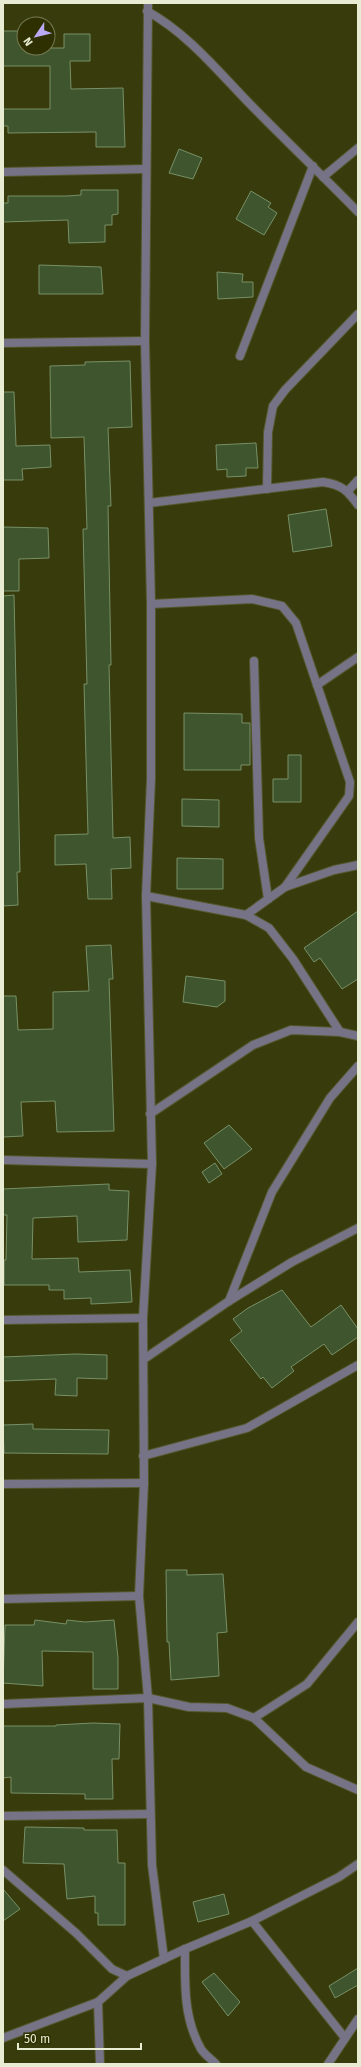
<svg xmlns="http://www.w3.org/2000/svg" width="361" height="2067" viewBox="0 0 361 2067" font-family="'Fira Sans',sans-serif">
  <rect width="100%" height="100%" fill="#383b0c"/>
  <g fill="#3e552e" stroke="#789067">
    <polygon points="3,31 24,31 24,48 64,48 64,34 90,34 90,61 70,61 71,89 123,88 125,147 96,147 96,132 8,133 8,126 3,126 3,109 50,109 50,66 3,66"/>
    <polygon points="179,149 202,158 193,179 169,173"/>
    <polygon points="81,190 118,190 118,214 112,215 112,225 105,225 105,242 69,243 68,220 3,222 3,203 8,203 8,196 67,196 81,195"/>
    <polygon points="251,191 271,203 268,207 277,213 264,235 236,219"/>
    <polygon points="39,265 101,267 103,294 39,294"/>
    <polygon points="217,272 243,274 242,282 253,282 253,297 218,299"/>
    <polygon points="130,361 132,427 108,428 111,506 108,506 111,665 109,665 113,838 130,837 131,868 111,869 112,899 88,899 86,864 55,865 55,835 88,834 84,684 87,684 83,529 87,529 84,437 51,438 50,366 85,365 85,362"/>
    <polygon points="3,392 14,392 16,446 50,445 51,467 22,469 23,480 3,480"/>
    <polygon points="256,443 258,468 246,468 246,476 227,477 227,469 217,470 216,445"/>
    <polygon points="326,509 332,546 293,552 288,515"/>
    <polygon points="3,527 48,528 49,558 19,559 19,591 3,591"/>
    <polygon points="14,595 20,872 17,872 18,905 3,906 3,596"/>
    <polygon points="184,713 242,714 242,723 250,723 250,765 241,765 241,770 184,770"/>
    <polygon points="288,755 301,755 301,802 273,802 273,779 288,779"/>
    <polygon points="182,799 219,800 219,827 182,826"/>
    <polygon points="177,858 223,859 223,889 177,889"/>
    <polygon points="358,911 358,979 342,989 320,958 314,962 304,948"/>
    <polygon points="111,945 113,979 109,979 114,1131 57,1132 55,1101 21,1102 23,1136 3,1137 3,996 16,996 18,1030 53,1029 53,992 89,991 86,946"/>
    <polygon points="186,976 225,981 225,1001 217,1007 183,1002"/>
    <polygon points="229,1125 252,1149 224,1169 204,1143"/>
    <polygon points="215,1163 222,1174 209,1183 202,1172"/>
    <polygon points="109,1184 109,1190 129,1191 127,1240 78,1242 77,1216 33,1218 32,1259 78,1258 79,1272 130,1270 132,1302 91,1304 91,1298 64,1299 64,1290 49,1290 49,1285 4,1285 4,1260 6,1260 7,1215 3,1215 3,1189"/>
    <polygon points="282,1290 311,1327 341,1305 358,1329 358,1337 332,1355 324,1344 291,1367 294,1371 272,1388 263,1377 261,1379 230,1340 242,1331 233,1319 248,1308"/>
    <polygon points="76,1354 107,1355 107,1379 77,1378 77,1396 55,1395 56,1379 3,1381 3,1357"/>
    <polygon points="33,1424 33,1429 109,1430 108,1454 4,1453 3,1425"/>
    <polygon points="166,1570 187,1570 187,1575 223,1574 227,1632 217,1633 219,1676 171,1680 169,1642 167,1642"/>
    <polygon points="35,1620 66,1624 67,1620 85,1622 114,1620 118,1658 118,1689 93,1689 93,1652 42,1651 43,1686 3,1683 5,1625 34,1625"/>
    <polygon points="93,1723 120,1724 119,1759 112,1759 113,1799 85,1799 85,1794 11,1793 11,1777 3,1778 3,1726 56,1726 56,1725"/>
    <polygon points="25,1827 84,1828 84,1830 117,1830 118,1863 125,1863 125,1925 98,1925 98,1913 95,1913 95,1896 67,1899 64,1864 23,1863"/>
    <polygon points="3,1889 20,1909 3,1921"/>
    <polygon points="224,1894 229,1914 198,1922 193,1902"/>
    <polygon points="358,1968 358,1985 335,1998 329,1986"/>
    <polygon points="214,1973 240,2002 228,2016 202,1982"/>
  </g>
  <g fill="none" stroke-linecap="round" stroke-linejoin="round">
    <defs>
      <g id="minor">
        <polyline points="148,3 145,341 151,604 151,779 146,896 152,1164 143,1318 144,1483 139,1596 148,1698 152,1865 164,1959"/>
        <path d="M 147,11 C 188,34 216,69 248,102 C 284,139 322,175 358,212"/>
        <polyline points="3,172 146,169"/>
        <polyline points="323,177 358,148"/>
        <polyline points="3,343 145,341"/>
        <polyline points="240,356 313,166"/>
        <polyline points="267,489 268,432 273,406 285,390 358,314"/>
        <polyline points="348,491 358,480"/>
        <path d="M 149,503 L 323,482 C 342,485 347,490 358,505"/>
        <polyline points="151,604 252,599 282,606 296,623 350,782 349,796 285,887"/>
        <polyline points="254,661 259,838 268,899"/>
        <polyline points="317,685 358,657"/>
        <polyline points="146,896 246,915 269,928 293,959 340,1032"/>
        <polyline points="246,915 285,887 334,870 358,865"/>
        <polyline points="150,1114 253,1045 291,1030 340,1032 358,1036"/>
        <polyline points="3,1160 152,1164"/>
        <polyline points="229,1301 272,1192 330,1098 358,1066"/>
        <polyline points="3,1320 143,1318"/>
        <polyline points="144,1359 229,1301 292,1262 358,1228"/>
        <polyline points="143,1456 247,1428 358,1365"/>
        <polyline points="3,1484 144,1483"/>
        <polyline points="3,1599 139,1596"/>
        <polyline points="3,1704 148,1698 189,1707 227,1708 254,1718 306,1767 358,1790"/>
        <polyline points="254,1718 307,1684 358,1622"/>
        <polyline points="3,1816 150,1814"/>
        <polyline points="3,1870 76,1933 112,1969 127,1976"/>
        <polyline points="252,1921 345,2038"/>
        <path d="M 185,1949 C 185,1983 183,2017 201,2049 C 204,2054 211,2059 216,2064"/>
        <polyline points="98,2002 100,2064"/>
        <polyline points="3,2038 98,2002 127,1976 185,1949 252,1921 339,1877 358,1864"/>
        <polyline points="328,2064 358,2019"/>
      </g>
    </defs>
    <use href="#minor" stroke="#54572c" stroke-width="10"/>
    <use href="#minor" stroke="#767386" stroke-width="8"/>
  </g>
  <rect width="361" height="2067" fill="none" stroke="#e8ecd3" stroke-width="8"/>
  <g transform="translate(36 36) rotate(235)"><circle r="19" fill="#2e3001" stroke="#787b55"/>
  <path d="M0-3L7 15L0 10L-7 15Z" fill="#baaaf6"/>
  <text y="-6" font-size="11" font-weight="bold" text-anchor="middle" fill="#e8ecd3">N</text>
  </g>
  <path d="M18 2043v6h123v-6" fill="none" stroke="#e8ecd3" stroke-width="2"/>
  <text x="24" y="2043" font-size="12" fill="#e8ecd3" stroke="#2e3001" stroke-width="3" paint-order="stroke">50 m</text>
</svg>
